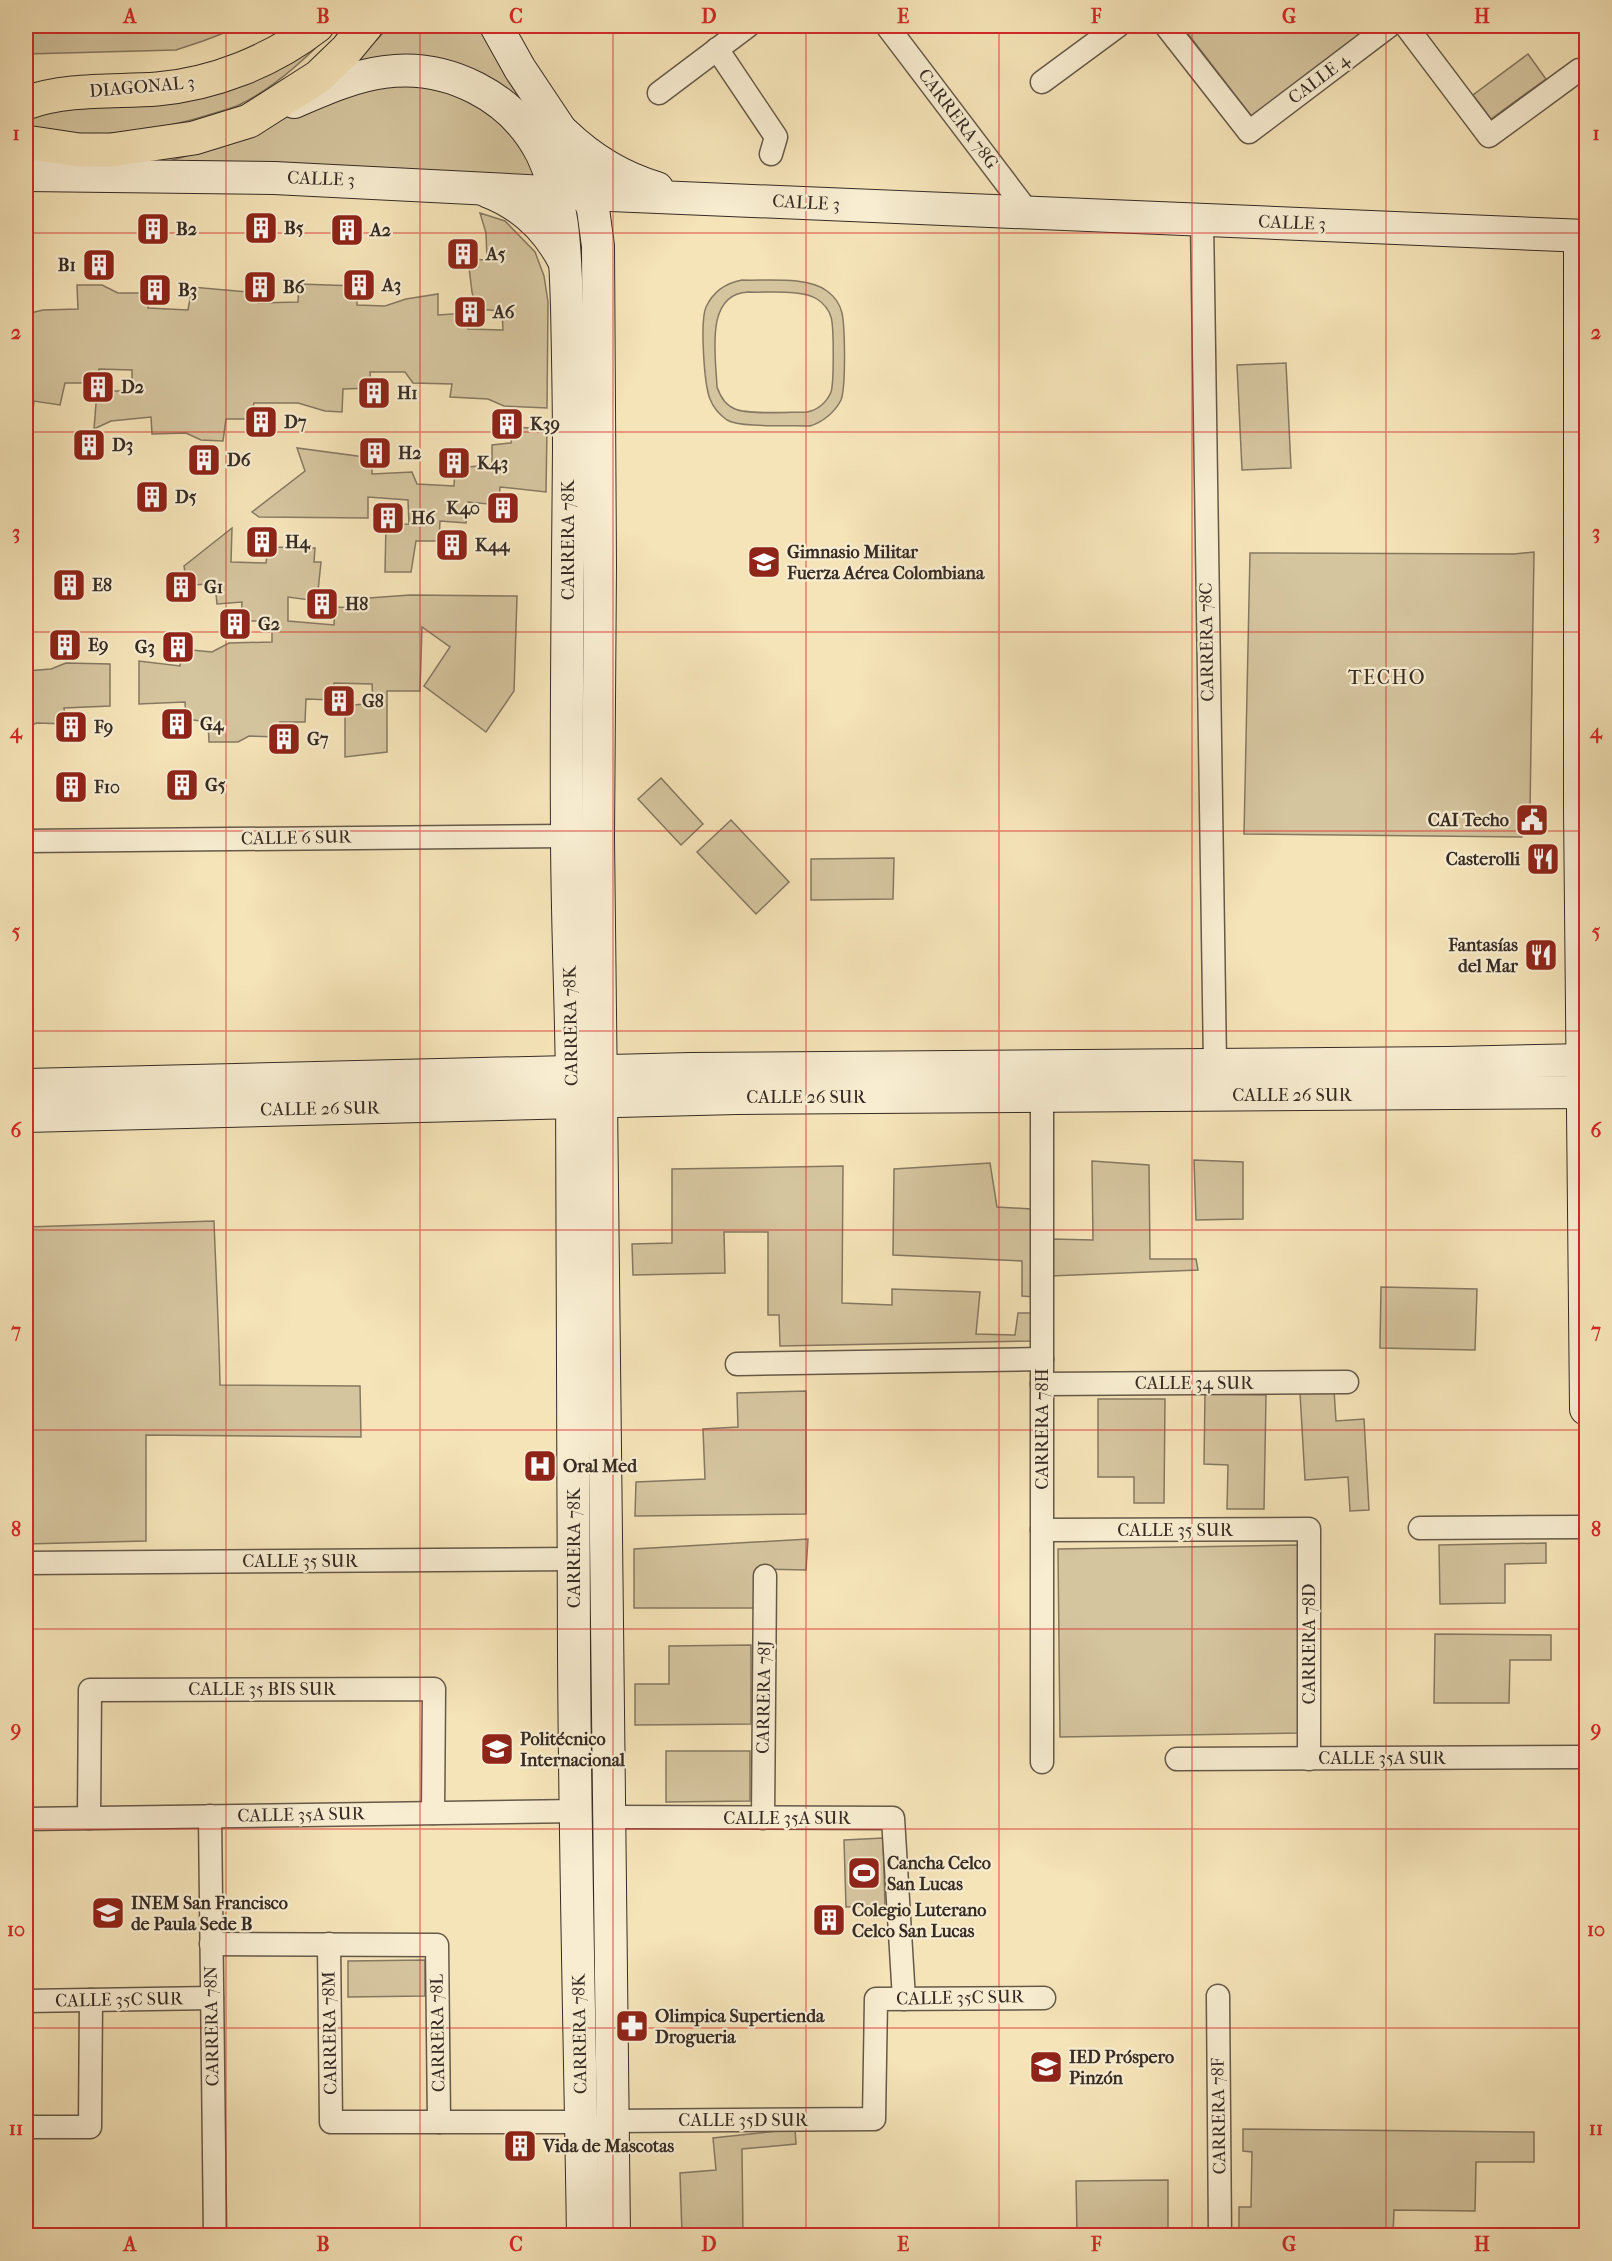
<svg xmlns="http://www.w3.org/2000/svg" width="1612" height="2261" viewBox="0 0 1612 2261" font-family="'IM FELL French Canon',serif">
  <rect width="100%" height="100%" fill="#f5e4b8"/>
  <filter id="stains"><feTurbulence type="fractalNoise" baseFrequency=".00333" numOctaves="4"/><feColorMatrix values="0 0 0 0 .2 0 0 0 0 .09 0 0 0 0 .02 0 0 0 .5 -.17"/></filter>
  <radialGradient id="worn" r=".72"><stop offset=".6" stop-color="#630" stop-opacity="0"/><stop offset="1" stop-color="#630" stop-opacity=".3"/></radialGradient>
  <g fill="#d5c59f" stroke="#867862" stroke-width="1.5" fill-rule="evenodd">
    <polygon points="26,26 242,26 203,41 176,50 26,54"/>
    <path d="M 332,26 L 337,26 C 310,55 277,86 241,104 C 233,108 224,110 215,113 C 157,132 86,142 26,126 L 26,116 L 83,102 Z"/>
    <polygon points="390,26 480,26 504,70 539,120 497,88 344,73"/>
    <polygon points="1182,26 1372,26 1252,117"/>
    <polygon points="1528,54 1546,79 1491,119 1473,95"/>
    <polygon points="431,80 501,117 544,184 152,166 241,140 320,100 363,84"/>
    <polygon points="480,213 505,221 535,252 544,276 548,302 547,408 504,406 488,399 450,397 452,384 413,383 405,372 370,372 371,388 343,389 342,412 325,411 298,403 254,403 250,419 226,419 223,441 201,440 186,433 152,434 151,417 111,421 94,429 97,391 132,391 132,370 99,369 97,383 65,383 60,405 34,401 32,420 26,419 26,314 43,310 78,309 77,285 102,285 118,293 149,293 148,308 188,310 192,287 259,293 258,303 298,302 299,284 357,286 357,305 385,306 406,299 438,294 438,315 466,313 468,329 503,330 502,311 476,309 472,292 468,259 487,260 486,233"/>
    <path d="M 742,280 C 766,281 807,276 827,291 C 834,296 840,304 842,313 C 845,328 846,387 841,400 C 835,412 823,422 810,426 C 792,425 740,428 727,420 C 720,415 713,407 710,399 C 704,384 700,321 706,307 C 713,292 726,283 742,280 ZM 748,292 C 767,293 802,289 817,299 C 823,303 829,310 831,317 C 834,326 834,383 831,392 C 827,402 818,410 807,412 C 790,412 749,415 735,409 C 725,405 720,396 717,387 C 716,357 704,294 748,292 Z"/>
    <polygon points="1286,363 1291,468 1242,470 1237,365"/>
    <polygon points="513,427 547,429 546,492 500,487 499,505 468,502 466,523 440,521 439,541 416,541 411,572 385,572 386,525 409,524 408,500 368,497 368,518 259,517 252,512 305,471 297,448 372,458 372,474 412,472 417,484 454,486 455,468 492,465 492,445 511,443"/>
    <polygon points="232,528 231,562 266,563 268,547 315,548 314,562 321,562 317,601 288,597 288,621 334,625 335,607 357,608 369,598 410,595 517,596 514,691 486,732 424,686 450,647 422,627 420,691 387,691 387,752 345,757 345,706 373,703 372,684 334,683 333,700 306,699 305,722 280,722 280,737 249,736 238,742 209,742 208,722 186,719 185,702 139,704 139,661 180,666 181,649 212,652 229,643 272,642 272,621 241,621 242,602 217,604 215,584 187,585 184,566"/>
    <polygon points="1534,552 1530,810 1520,810 1520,830 1523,831 1522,837 1244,834 1250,553 1514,554"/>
    <polygon points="66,663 110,664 110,706 64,708 66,724 37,723 26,727 26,671 51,669"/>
    <polygon points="661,778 703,824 681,845 638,799"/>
    <polygon points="731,820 789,882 756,914 697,852"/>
    <polygon points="894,858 893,899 811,900 811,859"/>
    <polygon points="1194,1160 1243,1162 1243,1219 1196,1220"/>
    <polygon points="1092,1161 1149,1165 1150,1259 1196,1259 1198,1270 1050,1276 1052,1239 1093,1240"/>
    <polygon points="990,1163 997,1207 1031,1209 1034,1297 1022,1296 1022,1261 893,1255 894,1169"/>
    <polygon points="843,1166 842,1303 892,1305 892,1289 980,1292 976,1334 1015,1335 1018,1313 1034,1313 1033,1341 780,1346 779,1315 768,1315 768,1232 724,1232 725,1273 633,1275 632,1244 672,1243 672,1169"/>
    <path d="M 214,1221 C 216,1276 219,1330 220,1385 L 360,1386 L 361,1437 L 146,1435 L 146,1541 L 26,1544 L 26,1227 Z"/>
    <polygon points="1381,1287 1477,1289 1475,1350 1380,1348"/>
    <polygon points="1334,1390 1336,1421 1364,1419 1369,1510 1350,1511 1348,1477 1305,1480 1300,1393"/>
    <polygon points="806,1391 806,1514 635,1516 636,1482 705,1479 703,1429 738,1427 737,1393"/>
    <polygon points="1205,1394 1266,1395 1264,1509 1227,1509 1228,1465 1204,1464"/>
    <polygon points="1098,1399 1165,1399 1164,1503 1134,1503 1134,1477 1098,1477"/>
    <polygon points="808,1539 806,1570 757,1569 758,1608 634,1608 634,1549"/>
    <polygon points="1546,1543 1546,1563 1505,1564 1505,1603 1440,1604 1439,1545"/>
    <polygon points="1299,1545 1301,1733 1060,1737 1058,1549"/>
    <polygon points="1435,1634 1551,1635 1551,1660 1510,1660 1509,1703 1434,1703"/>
    <polygon points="751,1645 751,1724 635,1725 635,1684 669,1684 669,1646"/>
    <polygon points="666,1751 750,1751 750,1801 666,1802"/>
    <polygon points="883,1838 885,1906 846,1907 844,1840"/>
    <polygon points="425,1960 425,1996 348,1997 348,1961"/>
    <polygon points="795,2129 796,2144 742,2149 743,2235 682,2235 680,2173 716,2170 713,2138"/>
    <polygon points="1243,2129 1534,2132 1534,2162 1476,2162 1475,2211 1394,2210 1393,2235 1239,2235 1239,2207 1251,2207 1252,2152 1243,2151"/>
    <polygon points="1168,2180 1168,2235 1077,2235 1076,2181"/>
  </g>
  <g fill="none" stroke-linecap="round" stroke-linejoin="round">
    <defs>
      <g id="street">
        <polyline points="887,26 1028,212"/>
        <polyline points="1166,26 1249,132 1389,26"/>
        <polyline points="1406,26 1489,136 1579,70"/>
        <polyline points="717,49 776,137 771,154"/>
        <polyline points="1042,82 1118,26"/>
        <polyline points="659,93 748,26"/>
        <polyline points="1202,220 1215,1064"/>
        <polyline points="26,841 567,836"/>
        <polyline points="1042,1096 1042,1762"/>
        <polyline points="737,1364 1042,1359"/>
        <polyline points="1042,1384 1347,1382"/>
        <polyline points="1420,1528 1586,1527"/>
        <polyline points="1042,1530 1309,1529 1309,1759"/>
        <polyline points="26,1563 574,1559"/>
        <polyline points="1177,1759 1586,1757"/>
        <polyline points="210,1816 215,2236"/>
        <polyline points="608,1817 893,1818 904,1999"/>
        <polyline points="89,1818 90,1690 434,1689 433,1813"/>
        <polyline points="763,1818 765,1576"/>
        <polyline points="26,1819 577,1811"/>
        <polyline points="211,1944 437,1945 439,2122"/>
        <polyline points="329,1944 331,2122 581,2122"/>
        <polyline points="1218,1996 1220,2236"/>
        <polyline points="26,2001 212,1998"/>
        <polyline points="612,2121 874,2119 876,1999 1044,1998"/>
        <polyline points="26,2127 90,2127 91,2000"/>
      </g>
      <g id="secondary">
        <polyline points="496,26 520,69 560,129 593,209 598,246 600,566 598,837 614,2236"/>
        <path d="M 294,102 C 322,90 353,76 384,72 C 447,63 513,96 542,154 C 565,202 565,254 567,306 C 568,353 569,401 569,449 C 568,576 566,703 567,830 C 567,913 571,997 572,1080 C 573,1271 573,1461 574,1652 C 575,1846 580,2041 583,2236"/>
        <path d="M 564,133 C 590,158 623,178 657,188"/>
        <polyline points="26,175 274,178 587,194 1586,236"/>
        <path d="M 487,191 C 521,204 547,228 564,261"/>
        <polyline points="1580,236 1580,808 1586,1409"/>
        <polyline points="26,1085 691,1069 1447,1063 1586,1060"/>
        <polyline points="26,1116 737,1098 1586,1092"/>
      </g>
      <path id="primary" d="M 26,103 C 67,88 114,92 157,89 C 214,84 272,61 317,26"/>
      <polyline id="highway" points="26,142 79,150 111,150 194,138 249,121 318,77 347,49 366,26"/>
    </defs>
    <use href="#street" stroke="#665949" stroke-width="25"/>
    <use href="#secondary" stroke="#362b24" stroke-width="34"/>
    <use href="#primary" stroke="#362b24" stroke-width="35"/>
    <use href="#highway" stroke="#362b24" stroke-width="35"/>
    <use href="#street" stroke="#f8edd1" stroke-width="22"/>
    <use href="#secondary" stroke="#f8edd1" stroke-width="32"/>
    <use href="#primary" stroke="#f5e4b8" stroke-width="33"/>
    <use href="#highway" stroke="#f5e4b8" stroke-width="33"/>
  </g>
  <path fill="none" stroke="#d62828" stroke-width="1.5" stroke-opacity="0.55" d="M 226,26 L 226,2236M 420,26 L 420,2236M 613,26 L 613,2236M 806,26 L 806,2236M 999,26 L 999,2236M 1192,26 L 1192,2236M 1386,26 L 1386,2236M 26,233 L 1586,233M 26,432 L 1586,432M 26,632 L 1586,632M 26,831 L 1586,831M 26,1031 L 1586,1031M 26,1230 L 1586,1230M 26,1430 L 1586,1430M 26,1629 L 1586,1629M 26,1829 L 1586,1829M 26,2028 L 1586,2028"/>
  <defs>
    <symbol id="building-square" viewBox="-11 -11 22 22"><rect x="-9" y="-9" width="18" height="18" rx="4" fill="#8f2418" stroke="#f8edd1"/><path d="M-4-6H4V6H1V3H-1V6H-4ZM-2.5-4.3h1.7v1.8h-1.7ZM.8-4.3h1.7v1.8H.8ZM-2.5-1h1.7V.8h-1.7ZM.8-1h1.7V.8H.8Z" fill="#fff"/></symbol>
    <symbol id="school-square" viewBox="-11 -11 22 22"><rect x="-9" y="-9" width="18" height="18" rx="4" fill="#8f2418" stroke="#f8edd1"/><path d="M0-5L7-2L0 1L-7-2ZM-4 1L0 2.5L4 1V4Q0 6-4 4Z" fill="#fff"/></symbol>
    <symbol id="civic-square" viewBox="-11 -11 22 22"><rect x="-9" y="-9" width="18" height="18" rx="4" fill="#8f2418" stroke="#f8edd1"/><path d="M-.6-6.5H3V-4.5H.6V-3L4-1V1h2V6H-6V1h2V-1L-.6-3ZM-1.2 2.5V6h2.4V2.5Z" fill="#fff"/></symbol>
    <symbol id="restaurant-square" viewBox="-11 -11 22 22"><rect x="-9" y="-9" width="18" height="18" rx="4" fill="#8f2418" stroke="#f8edd1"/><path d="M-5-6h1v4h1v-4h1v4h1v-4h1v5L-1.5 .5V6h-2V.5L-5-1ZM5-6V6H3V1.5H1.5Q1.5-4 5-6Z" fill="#fff"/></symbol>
    <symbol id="hospital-square" viewBox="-11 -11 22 22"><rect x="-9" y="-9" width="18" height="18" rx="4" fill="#8f2418" stroke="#f8edd1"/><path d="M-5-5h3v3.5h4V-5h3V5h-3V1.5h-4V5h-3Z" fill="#fff"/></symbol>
    <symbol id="university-square" viewBox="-11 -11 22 22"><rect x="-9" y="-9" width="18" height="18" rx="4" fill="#8f2418" stroke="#f8edd1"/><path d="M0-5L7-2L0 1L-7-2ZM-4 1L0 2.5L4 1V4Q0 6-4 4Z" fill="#fff"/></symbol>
    <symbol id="stadium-square" viewBox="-11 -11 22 22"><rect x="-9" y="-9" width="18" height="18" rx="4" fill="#8f2418" stroke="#f8edd1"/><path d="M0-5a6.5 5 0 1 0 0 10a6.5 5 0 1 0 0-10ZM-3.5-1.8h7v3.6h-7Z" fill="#fff"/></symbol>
    <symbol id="pharmacy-square" viewBox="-11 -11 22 22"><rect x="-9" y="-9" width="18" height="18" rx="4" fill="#8f2418" stroke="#f8edd1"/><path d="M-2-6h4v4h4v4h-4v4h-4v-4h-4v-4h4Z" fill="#fff"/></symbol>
  </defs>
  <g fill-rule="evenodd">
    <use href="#building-square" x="242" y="209" width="38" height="38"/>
    <use href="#building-square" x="134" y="210" width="38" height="38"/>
    <use href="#building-square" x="328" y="211" width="38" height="38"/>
    <use href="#building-square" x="444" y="235" width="38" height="38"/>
    <use href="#building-square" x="80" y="246" width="38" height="38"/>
    <use href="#building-square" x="340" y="266" width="38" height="38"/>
    <use href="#building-square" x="241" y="268" width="38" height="38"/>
    <use href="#building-square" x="136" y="271" width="38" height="38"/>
    <use href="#building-square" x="451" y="293" width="38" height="38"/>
    <use href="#building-square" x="79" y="368" width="38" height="38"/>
    <use href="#building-square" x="355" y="374" width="38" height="38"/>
    <use href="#building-square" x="242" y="403" width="38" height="38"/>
    <use href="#building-square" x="488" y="405" width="38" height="38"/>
    <use href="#building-square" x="70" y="426" width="38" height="38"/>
    <use href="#building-square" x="356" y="434" width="38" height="38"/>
    <use href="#building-square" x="185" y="441" width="38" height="38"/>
    <use href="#building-square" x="435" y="444" width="38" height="38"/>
    <use href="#building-square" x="133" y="478" width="38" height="38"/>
    <use href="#building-square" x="484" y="489" width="38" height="38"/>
    <use href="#building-square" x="369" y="499" width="38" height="38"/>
    <use href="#building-square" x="243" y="523" width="38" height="38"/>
    <use href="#building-square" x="433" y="526" width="38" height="38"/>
    <use href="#school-square" x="745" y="543" width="38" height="38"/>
    <use href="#building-square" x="50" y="566" width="38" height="38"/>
    <use href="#building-square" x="162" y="568" width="38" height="38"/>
    <use href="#building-square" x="303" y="585" width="38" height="38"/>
    <use href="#building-square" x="216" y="605" width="38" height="38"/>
    <use href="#building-square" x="46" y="626" width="38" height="38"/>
    <use href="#building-square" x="159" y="628" width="38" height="38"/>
    <use href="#building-square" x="320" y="682" width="38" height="38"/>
    <use href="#building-square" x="158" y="705" width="38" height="38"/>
    <use href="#building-square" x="52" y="708" width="38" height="38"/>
    <use href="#building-square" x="265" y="720" width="38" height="38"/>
    <use href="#building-square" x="163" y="766" width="38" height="38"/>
    <use href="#building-square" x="52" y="768" width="38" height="38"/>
    <use href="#civic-square" x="1513" y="801" width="38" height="38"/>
    <use href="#restaurant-square" x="1524" y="840" width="38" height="38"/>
    <use href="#restaurant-square" x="1522" y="936" width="38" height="38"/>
    <use href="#hospital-square" x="521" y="1447" width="38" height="38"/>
    <use href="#university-square" x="478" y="1730" width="38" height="38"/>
    <use href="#stadium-square" x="845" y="1854" width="38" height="38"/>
    <use href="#school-square" x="89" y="1894" width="38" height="38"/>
    <use href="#building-square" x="810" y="1901" width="38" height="38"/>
    <use href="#pharmacy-square" x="613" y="2007" width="38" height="38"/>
    <use href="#school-square" x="1027" y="2048" width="38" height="38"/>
    <use href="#building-square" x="501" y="2127" width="38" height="38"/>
  </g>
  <g text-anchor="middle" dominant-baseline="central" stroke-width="4.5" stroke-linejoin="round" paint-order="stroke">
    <g font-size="18" fill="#362b24" stroke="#f8edd1">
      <text transform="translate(1319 79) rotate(-37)">CALLE 4</text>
      <text transform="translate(142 87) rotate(-5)">DIAGONAL 3</text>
      <text transform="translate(958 119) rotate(53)">CARRERA 78G</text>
      <text transform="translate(321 179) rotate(2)">CALLE 3</text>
      <text transform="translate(806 203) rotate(3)">CALLE 3</text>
      <text transform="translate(1292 223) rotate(2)">CALLE 3</text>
      <text transform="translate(568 540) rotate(-90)">CARRERA 78K</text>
      <text transform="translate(1207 642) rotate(-91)">CARRERA 78C</text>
      <text transform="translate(296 838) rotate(-1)">CALLE 6 SUR</text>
      <text transform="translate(571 1026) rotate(-91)">CARRERA 78K</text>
      <text x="1292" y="1095">CALLE 26 SUR</text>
      <text x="806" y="1097">CALLE 26 SUR</text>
      <text transform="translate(320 1109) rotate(-1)">CALLE 26 SUR</text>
      <text x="1194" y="1383">CALLE 34 SUR</text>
      <text transform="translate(1042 1429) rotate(-90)">CARRERA 78H</text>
      <text x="1175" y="1530">CALLE 35 SUR</text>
      <text transform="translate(574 1548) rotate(-90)">CARRERA 78K</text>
      <text x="300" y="1561">CALLE 35 SUR</text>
      <text transform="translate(1309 1644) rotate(-90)">CARRERA 78D</text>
      <text x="262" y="1689">CALLE 35 BIS SUR</text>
      <text transform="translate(764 1697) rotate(-89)">CARRERA 78J</text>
      <text x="1382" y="1758">CALLE 35A SUR</text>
      <text transform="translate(301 1815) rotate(-1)">CALLE 35A SUR</text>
      <text x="787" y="1818">CALLE 35A SUR</text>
      <text transform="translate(960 1998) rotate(-1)">CALLE 35C SUR</text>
      <text transform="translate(119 2000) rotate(-1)">CALLE 35C SUR</text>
      <text transform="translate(212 2026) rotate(-91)">CARRERA 78N</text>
      <text transform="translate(330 2033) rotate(-91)">CARRERA 78M</text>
      <text transform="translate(438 2033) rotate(-91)">CARRERA 78L</text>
      <text transform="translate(580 2034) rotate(-91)">CARRERA 78K</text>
      <text transform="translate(1219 2116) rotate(-91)">CARRERA 78F</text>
      <text x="743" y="2120">CALLE 35D SUR</text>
    </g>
    <g font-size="18" font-weight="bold" fill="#362b24" stroke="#f8edd1" text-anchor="start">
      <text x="284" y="228">B5</text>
      <text x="176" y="229">B2</text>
      <text x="370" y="230">A2</text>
      <text x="486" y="254">A5</text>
      <text x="76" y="265" text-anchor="end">B1</text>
      <text x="382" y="285">A3</text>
      <text x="283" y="287">B6</text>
      <text x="178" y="290">B3</text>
      <text x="493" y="312">A6</text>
      <text x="121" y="387">D2</text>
      <text x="397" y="393">H1</text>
      <text x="284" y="422">D7</text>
      <text x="530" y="424">K39</text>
      <text x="112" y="445">D3</text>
      <text x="398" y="453">H2</text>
      <text x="227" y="460">D6</text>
      <text x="477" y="463">K43</text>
      <text x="175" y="497">D5</text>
      <text x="480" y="508" text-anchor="end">K40</text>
      <text x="411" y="518">H6</text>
      <text x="285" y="542">H4</text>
      <text x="475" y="545">K44</text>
      <text x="787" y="552">Gimnasio Militar<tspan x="787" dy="21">Fuerza Aérea Colombiana</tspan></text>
      <text x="92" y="585">E8</text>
      <text x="204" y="587">G1</text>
      <text x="345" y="604">H8</text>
      <text x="258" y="624">G2</text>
      <text x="88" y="645">E9</text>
      <text x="155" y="647" text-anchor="end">G3</text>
      <text x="362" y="701">G8</text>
      <text x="200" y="724">G4</text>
      <text x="94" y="727">F9</text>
      <text x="307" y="739">G7</text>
      <text x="205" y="785">G5</text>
      <text x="94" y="787">F10</text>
      <text x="1509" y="820" text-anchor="end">CAI Techo</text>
      <text x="1520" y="859" text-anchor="end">Casterolli</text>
      <text x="1518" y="945" text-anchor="end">Fantasías<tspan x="1518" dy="21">del Mar</tspan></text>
      <text x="563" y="1466">Oral Med</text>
      <text x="520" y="1739">Politécnico<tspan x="520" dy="21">Internacional</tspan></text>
      <text x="887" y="1863">Cancha Celco<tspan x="887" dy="21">San Lucas</tspan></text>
      <text x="131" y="1903">INEM San Francisco<tspan x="131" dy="21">de Paula Sede B</tspan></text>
      <text x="852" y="1910">Colegio Luterano<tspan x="852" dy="21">Celco San Lucas</tspan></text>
      <text x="655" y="2016">Olimpica Supertienda<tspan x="655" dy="21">Drogueria</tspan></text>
      <text x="1069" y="2057">IED Próspero<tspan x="1069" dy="21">Pinzón</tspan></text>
      <text x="543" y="2146">Vida de Mascotas</text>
    </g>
    <g font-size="20" letter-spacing="1.5" fill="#362b24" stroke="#f8edd1">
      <text x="1387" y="677">TECHO</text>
    </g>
  </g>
  <rect width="1612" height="2261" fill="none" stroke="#f5e4b8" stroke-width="66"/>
  <rect x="33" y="33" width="1546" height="2195" fill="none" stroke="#d62828" stroke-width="2"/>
  <g font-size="20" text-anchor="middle" font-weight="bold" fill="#d62828">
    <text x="130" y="23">A</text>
    <text x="323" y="23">B</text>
    <text x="516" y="23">C</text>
    <text x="709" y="23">D</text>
    <text x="903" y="23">E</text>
    <text x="1096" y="23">F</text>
    <text x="1289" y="23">G</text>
    <text x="1482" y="23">H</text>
    <text x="16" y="140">1</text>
    <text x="1596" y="140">1</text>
    <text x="16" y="339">2</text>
    <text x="1596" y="339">2</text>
    <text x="16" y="539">3</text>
    <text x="1596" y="539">3</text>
    <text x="16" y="738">4</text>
    <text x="1596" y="738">4</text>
    <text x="16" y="938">5</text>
    <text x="1596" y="938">5</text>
    <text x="16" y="1137">6</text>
    <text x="1596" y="1137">6</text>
    <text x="16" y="1337">7</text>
    <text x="1596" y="1337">7</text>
    <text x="16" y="1536">8</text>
    <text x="1596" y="1536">8</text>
    <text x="16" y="1736">9</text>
    <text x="1596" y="1736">9</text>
    <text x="16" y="1936">10</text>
    <text x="1596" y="1936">10</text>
    <text x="16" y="2135">11</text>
    <text x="1596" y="2135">11</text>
    <text x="130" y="2251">A</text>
    <text x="323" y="2251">B</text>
    <text x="516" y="2251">C</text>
    <text x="709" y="2251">D</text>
    <text x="903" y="2251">E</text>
    <text x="1096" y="2251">F</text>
    <text x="1289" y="2251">G</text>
    <text x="1482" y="2251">H</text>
  </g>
  <rect width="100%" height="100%" filter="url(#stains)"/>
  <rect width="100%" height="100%" fill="url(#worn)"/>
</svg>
